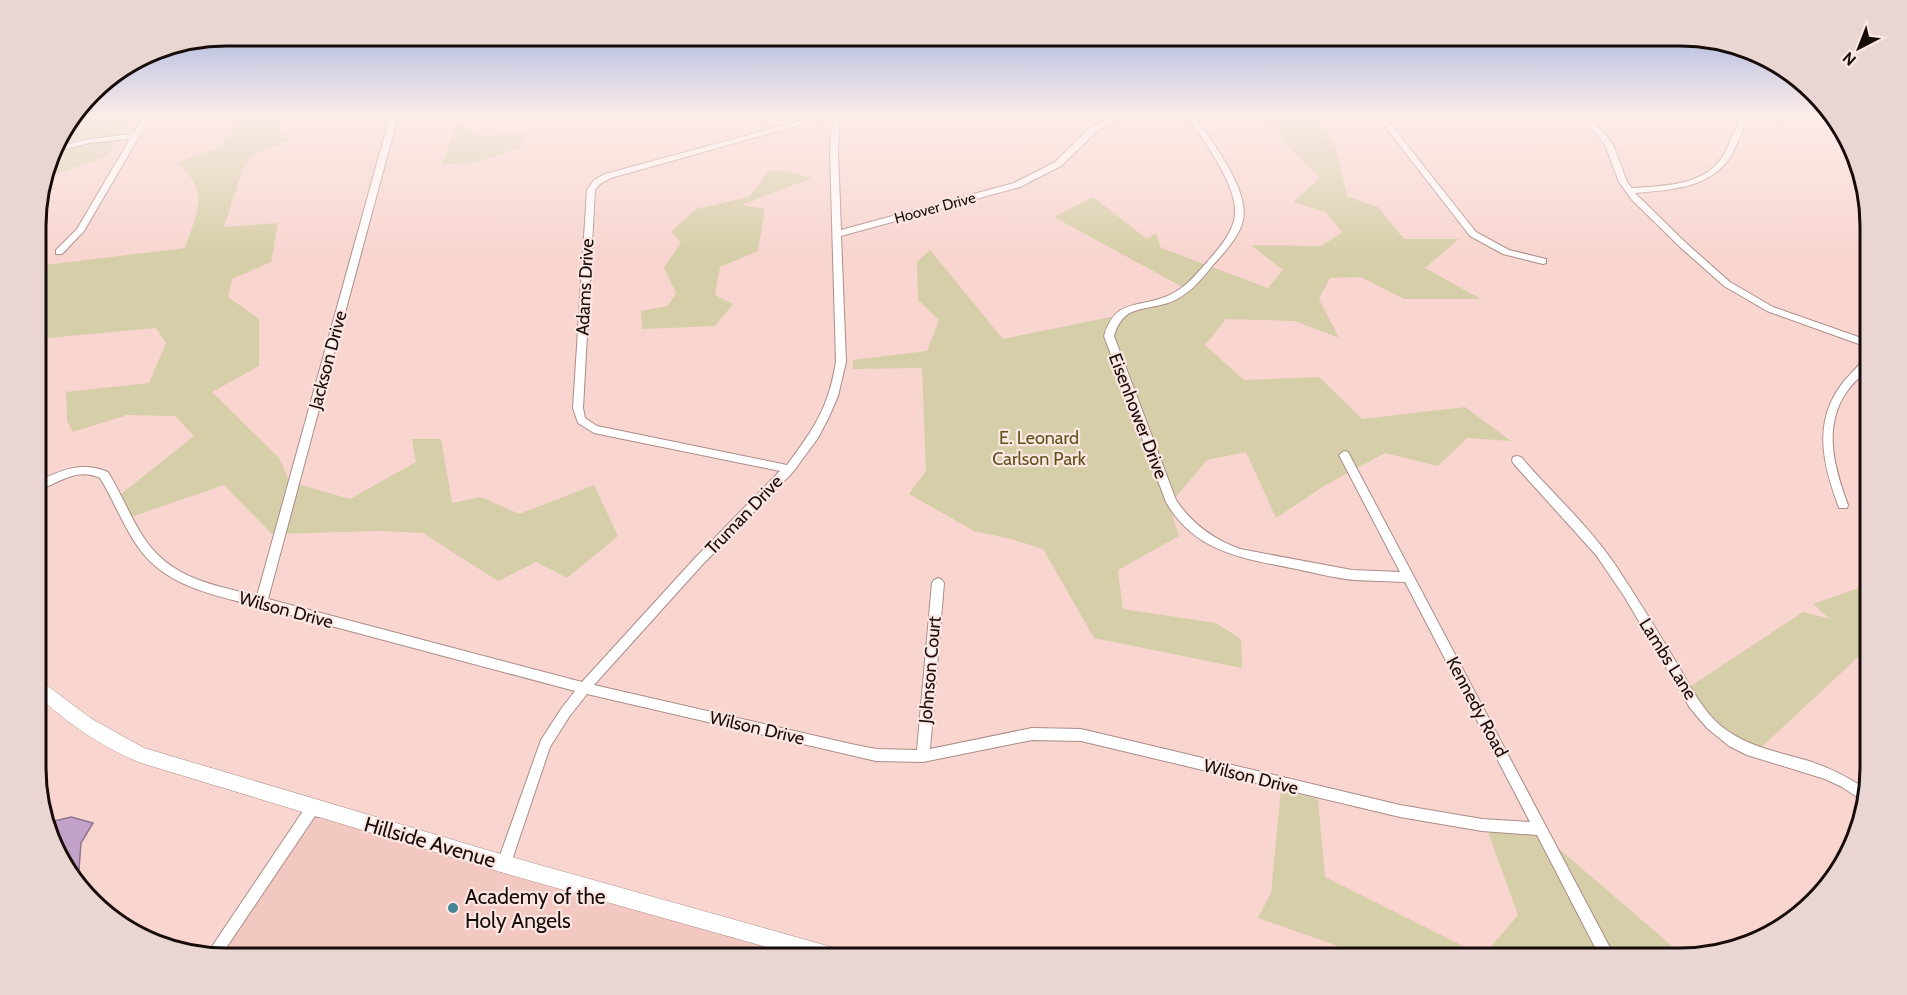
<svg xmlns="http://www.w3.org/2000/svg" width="1907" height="995" viewBox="0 0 1907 995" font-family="Cabin,sans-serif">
  <rect width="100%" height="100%" fill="#f8d5cf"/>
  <polygon fill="#f2c8c1" points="312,809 819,959 227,959 213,956"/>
  <g fill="#d6cea8">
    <polygon points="76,116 132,116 106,157 47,177 56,142"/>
    <path d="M 241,116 L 277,116 L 277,123 L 290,140 L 252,156 L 243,168 L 224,227 L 278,223 L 271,262 L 232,279 L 228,297 L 259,319 L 259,366 L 212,392 L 279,458 L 290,482 L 350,499 L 416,462 L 412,439 L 441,439 L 452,503 L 481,497 L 519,514 L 594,485 L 618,536 L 567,578 L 536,562 L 498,581 L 423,533 L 380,531 L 272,534 L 224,485 L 128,518 L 116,498 L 194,436 L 175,416 L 127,415 L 73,432 L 67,421 L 66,392 L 149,383 L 166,343 L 156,328 L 37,339 L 37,266 L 185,248 C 197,213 211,191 177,163 L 221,146 Z"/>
    <polygon points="1272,116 1313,116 1336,147 1347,196 1378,207 1404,239 1459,239 1425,268 1481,299 1404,299 1361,277 1330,278 1319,299 1339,338 1295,321 1226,319 1205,345 1244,380 1319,377 1362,419 1465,407 1511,441 1467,438 1438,466 1385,453 1324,486 1276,518 1246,452 1207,460 1169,505 1179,536 1118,570 1123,609 1216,623 1241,639 1242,668 1094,638 1043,549 1011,539 974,531 909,494 926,471 922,368 853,369 853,360 927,351 939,320 918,300 917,262 930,250 1003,339 1116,316 1186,289 1054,217 1093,197 1147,239 1156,233 1161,248 1268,288 1283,270 1251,245 1322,246 1342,232 1325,212 1293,202 1320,178 1280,139"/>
    <polygon points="456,122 480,136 525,133 521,148 476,162 442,165"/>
    <polygon points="769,171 785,171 812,178 741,205 765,209 758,251 720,267 715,295 733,304 715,326 642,329 641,311 668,306 676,293 664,268 681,242 671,232 696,209 749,197"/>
    <polygon points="1870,584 1871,645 1754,754 1713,729 1688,688 1803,612 1830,619 1813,604"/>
    <polygon points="1281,790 1318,799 1325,877 1483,956 1518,915 1488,832 1543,835 1687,959 1375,959 1258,918 1271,893"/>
  </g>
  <polygon fill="#c2a2c9" stroke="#8f7590" stroke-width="1.5" points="71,817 93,823 81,843 78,882 80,888 75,884 50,822"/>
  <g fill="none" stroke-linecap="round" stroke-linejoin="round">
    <defs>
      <g id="street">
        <polygon points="143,116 151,116 84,231 62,254 56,254 56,250 77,229 130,139 89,143 54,152 54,148 89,139 133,134"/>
        <path d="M 390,116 L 398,116 L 268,599 L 582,682 L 695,558 L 780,471 L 594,433 L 578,423 L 573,408 L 587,190 L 594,180 L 605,174 L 818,116 L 831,116 L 611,178 L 600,184 L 595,190 L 583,408 L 585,418 L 597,426 L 787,465 C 803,443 820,421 828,395 C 832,384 834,373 836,362 L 830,151 L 832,116 L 840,116 L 838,151 L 841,230 L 1014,183 L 1055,162 L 1090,128 L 1112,116 L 1121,116 L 1096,132 L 1061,166 L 1020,187 L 841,236 L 846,362 L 838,396 L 829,417 L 818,438 L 793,472 L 703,564 L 594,685 L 851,744 L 876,749 L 917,750 L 932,583 L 934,580 L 938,578 L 942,580 L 944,583 L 930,749 L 1032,728 L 1081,729 L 1400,805 L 1482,819 L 1530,822 L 1405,582 C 1388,581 1371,581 1354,580 C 1333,578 1312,572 1291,568 C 1240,558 1194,551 1166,502 L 1104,336 C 1115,299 1136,308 1165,297 C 1182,291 1196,275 1207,262 C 1217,251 1228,238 1233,224 C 1245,193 1204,143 1188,116 L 1196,116 C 1211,143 1253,192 1242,224 C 1237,239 1224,253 1213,265 C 1201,280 1187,297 1168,303 C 1142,311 1123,305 1114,336 L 1176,500 C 1192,524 1213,539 1240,549 L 1352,570 L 1400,572 L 1339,455 L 1344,451 L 1348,452 L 1616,959 L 1601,959 L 1537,835 L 1482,831 L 1400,817 L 1081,741 L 1032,740 L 923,762 L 876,761 L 587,694 L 569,717 L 550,747 L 509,869 L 504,871 L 499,869 L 497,864 L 541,740 L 561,709 L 575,691 L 264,608 L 261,609 L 256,606 C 211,594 163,586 136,544 C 122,523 113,499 100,478 C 76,467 59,483 37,491 L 37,482 C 60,470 82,461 108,472 C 121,493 130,517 144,538 C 171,579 214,585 257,596 Z"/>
        <polygon points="1377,116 1384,116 1476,232 1509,250 1546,259 1546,263 1543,264 1503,254 1470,236"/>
        <path d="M 1582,116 L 1589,116 L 1613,144 L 1627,182 L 1632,188 C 1664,186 1706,186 1724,154 C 1731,142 1735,128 1742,116 L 1749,116 C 1741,130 1738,146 1729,159 C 1708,189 1668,190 1635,193 L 1686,243 L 1730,282 L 1773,307 L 1870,341 L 1870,348 L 1767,311 L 1724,286 L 1680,247 L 1632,200 L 1619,182 L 1605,145 Z"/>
        <path d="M 1870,352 L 1870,366 C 1864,375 1854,381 1848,390 C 1822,425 1834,467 1848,505 L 1847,508 L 1839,508 L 1838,505 C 1823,464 1813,423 1841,385 C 1850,373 1860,366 1867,353 Z"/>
        <path d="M 1517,456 L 1521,457 C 1552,493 1587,524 1614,563 C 1637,597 1658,632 1679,667 C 1691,688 1703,711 1721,726 C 1747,747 1778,752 1809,761 C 1830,768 1848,777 1866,789 L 1863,801 L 1842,787 L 1825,779 L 1747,755 L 1729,746 L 1707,728 L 1690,708 L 1624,596 L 1596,555 L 1513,463 L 1512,460 L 1513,457 Z"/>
        <polygon points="312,803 323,807 324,811 323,815 318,817 315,816 220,957 207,954 307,805"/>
      </g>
      <path id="secondary" d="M 37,678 L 92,719 L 144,748 L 504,855 L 842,950 L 848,953 L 851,959 L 809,959 L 504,873 L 141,763 C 103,748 67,723 37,695 Z"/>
    </defs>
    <use href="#street" stroke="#ac8c87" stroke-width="2"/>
    <use href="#secondary" stroke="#ac8c87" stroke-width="1"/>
    <use href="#street" fill="#fff" fill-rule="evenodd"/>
    <use href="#secondary" fill="#fff" fill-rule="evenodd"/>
  </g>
  <linearGradient id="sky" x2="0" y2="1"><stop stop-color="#99addc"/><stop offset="0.45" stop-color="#fcece9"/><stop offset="1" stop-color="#fcece9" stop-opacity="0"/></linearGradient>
  <rect width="1907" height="256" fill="url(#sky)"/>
  <circle fill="#438596" stroke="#fbe6e2" stroke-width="2" cx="453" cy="908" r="6"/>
  <g text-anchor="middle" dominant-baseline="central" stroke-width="4.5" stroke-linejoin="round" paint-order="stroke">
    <g font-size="15" fill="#170c0a" stroke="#fbe6e2">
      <text transform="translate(935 208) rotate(-15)">Hoover Drive</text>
    </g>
    <g font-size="18" fill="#170c0a" stroke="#fbe6e2">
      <text transform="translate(585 287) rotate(-87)">Adams Drive</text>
      <text transform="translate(328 360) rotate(-75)">Jackson Drive</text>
      <text transform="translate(1138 416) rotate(69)">Eisenhower Drive</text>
      <text transform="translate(744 515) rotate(-46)">Truman Drive</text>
      <text transform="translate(286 610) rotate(15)">Wilson Drive</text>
      <text transform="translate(1668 659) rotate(58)">Lambs Lane</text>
      <text transform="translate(930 670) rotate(-85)">Johnson Court</text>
      <text transform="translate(1477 707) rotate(62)">Kennedy Road</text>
      <text transform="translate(757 728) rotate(13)">Wilson Drive</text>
      <text transform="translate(1251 777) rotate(14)">Wilson Drive</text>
    </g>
    <g font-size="18" fill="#5e531b" stroke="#fbe6e2">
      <text x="1039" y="438">E. Leonard<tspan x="1039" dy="21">Carlson Park</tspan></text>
    </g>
    <g font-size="21" fill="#170c0a" stroke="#fbe6e2">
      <text transform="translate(430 842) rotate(16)">Hillside Avenue</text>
    </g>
    <g font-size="21" fill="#170c0a" stroke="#fbe6e2" text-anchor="start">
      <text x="465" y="896">Academy of the<tspan x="465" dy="24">Holy Angels</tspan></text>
    </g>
  </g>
  <path d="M0 0H1907V995H0ZM226 46H1680A180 180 0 0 1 1860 226V768A180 180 0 0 1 1680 948H226A180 180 0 0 1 46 768V226A180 180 0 0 1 226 46Z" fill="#e9d5d1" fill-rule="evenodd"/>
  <path fill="none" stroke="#170c0a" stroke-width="3" d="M226 46H1680A180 180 0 0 1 1860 226V768A180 180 0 0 1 1680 948H226A180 180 0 0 1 46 768V226A180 180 0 0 1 226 46Z"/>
  <g transform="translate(1859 48) rotate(222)" stroke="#fbe6e2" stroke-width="4.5" paint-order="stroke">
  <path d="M0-4.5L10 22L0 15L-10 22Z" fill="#170c0a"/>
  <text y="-9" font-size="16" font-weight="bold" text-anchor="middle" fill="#170c0a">N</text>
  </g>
</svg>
